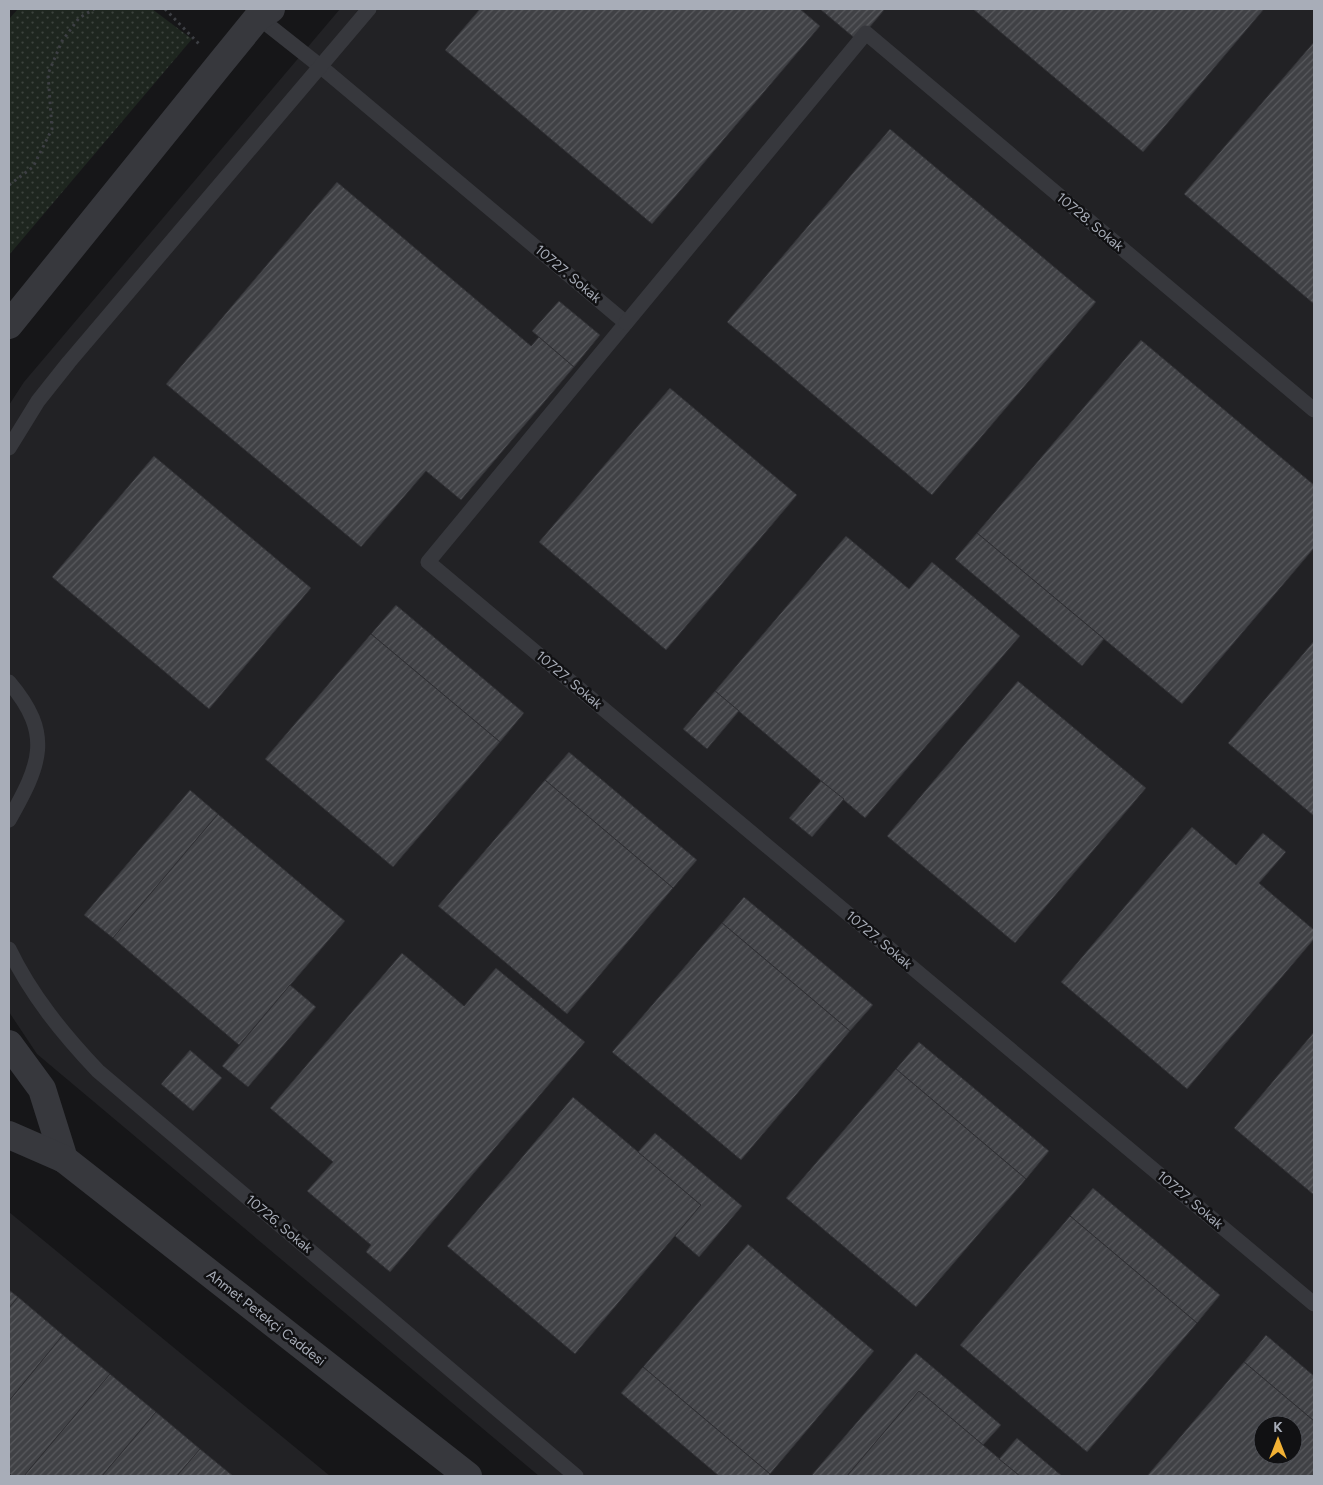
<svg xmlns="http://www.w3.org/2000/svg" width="1323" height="1485" viewBox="0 0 1323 1485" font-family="Figtree,sans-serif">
  <defs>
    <pattern id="grass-dots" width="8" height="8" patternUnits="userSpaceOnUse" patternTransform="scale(1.25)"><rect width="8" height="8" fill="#1e261f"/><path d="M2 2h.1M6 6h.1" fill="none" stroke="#3c433d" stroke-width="1.8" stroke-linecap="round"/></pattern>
    <pattern id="building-hatch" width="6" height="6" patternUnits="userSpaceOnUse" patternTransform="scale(1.25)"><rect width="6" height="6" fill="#404145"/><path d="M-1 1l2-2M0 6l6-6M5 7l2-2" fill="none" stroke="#595a5e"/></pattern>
  </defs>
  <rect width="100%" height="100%" fill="#161618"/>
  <g fill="#222225" fill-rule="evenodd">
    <path d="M 340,9 L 1314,9 L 1314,1476 L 539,1476 L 37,1054 L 9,1012 L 9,405 L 24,382 ZM 1263,1425 L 1293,1425 L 1293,1455 L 1263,1455 Z"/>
    <polygon points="9,1212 330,1476 9,1476"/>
  </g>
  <polygon fill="url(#grass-dots)" points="18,9 152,9 192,39 9,255 9,19"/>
  <g fill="url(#building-hatch)" stroke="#303034" fill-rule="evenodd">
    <polygon points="480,9 800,9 820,26 652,224 445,50"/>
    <polygon points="820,9 882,9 884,10 858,41"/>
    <polygon points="973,9 1264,9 1143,152"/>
    <polygon points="1314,42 1314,304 1184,194"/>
    <polygon points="890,129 1096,302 932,495 727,322"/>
    <polygon points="337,182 531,346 539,337 574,367 461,500 426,471 361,547 166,384"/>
    <polygon points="559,301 600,335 574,367 532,331"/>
    <polygon points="1141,340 1314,485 1314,548 1182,704 977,533"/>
    <polygon points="670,388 797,495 666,650 539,542"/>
    <polygon points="154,456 311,588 209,709 52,577"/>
    <polygon points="977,533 1104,639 1082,666 955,559"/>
    <polygon points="846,536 909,589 932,562 1020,636 865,818 715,691"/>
    <polygon points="396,605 524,713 500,742 371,634"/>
    <polygon points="371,634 500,742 393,867 265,759"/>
    <polygon points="1314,641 1314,816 1228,743"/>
    <polygon points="1018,681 1146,788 1015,943 887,836"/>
    <polygon points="715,691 739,711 707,749 683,729"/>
    <polygon points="569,752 697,860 673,888 545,780"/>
    <polygon points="545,780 673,888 567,1014 438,906"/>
    <polygon points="821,781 844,799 812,837 789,818"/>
    <polygon points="190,790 218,814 113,938 84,915"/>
    <polygon points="218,814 345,921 239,1045 113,938"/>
    <polygon points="1192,827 1236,865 1263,833 1286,852 1259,883 1314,930 1314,939 1187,1089 1061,982"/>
    <polygon points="744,897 873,1005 850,1031 722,923"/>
    <polygon points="722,923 850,1031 741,1160 612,1052"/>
    <polygon points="402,953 464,1006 496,968 585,1042 390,1272 366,1252 371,1245 307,1191 333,1162 270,1108"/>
    <polygon points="290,985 316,1007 248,1087 222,1066"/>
    <polygon points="1314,1032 1314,1195 1234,1128"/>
    <polygon points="919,1042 1049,1151 1026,1179 896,1069"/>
    <polygon points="190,1050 222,1078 193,1111 161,1084"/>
    <polygon points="896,1069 1026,1179 916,1307 786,1198"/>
    <polygon points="573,1097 701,1205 575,1354 447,1246"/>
    <polygon points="655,1133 742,1206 699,1257 675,1236 701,1205 638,1152"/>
    <polygon points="1093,1188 1220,1295 1197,1323 1070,1216"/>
    <polygon points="1070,1216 1197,1323 1087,1452 960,1345"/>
    <polygon points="748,1244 874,1351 770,1474 643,1367"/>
    <polygon points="9,1290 18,1297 9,1308"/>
    <polygon points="18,1297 63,1335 9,1401 9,1308"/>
    <polygon points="63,1335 110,1374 24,1476 12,1476 9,1473 9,1401"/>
    <polygon points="1266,1335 1314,1376 1314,1421 1244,1362"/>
    <polygon points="916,1353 1001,1425 983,1445 919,1391 847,1476 811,1476"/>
    <path d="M 1244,1362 L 1314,1421 L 1314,1476 L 1147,1476 ZM 1263,1425 L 1293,1425 L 1293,1455 L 1263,1455 Z"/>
    <polygon points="643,1367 770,1474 768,1476 719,1476 621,1393"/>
    <polygon points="110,1374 156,1412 102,1476 24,1476"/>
    <polygon points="919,1391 983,1445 1020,1476 847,1476"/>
    <polygon points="156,1412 200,1449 177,1476 102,1476"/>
    <polygon points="1017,1438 1062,1476 1020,1476 999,1459"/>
    <polygon points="200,1449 233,1476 177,1476"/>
  </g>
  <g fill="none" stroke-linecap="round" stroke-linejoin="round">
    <g stroke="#3d3f44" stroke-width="3" stroke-dasharray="2.5 4" stroke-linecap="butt">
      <polyline points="165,9 201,46"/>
      <polyline points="9,185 33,167 52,129 48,74 62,41 79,18 94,9"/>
    </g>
    <g stroke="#37383d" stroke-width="15">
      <polyline points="258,17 320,66 626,323 428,562 1314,1304"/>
      <polyline points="626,323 866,33 1314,410"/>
      <polyline points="9,448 38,401 69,362 369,9"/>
      <path d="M 9,682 C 54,735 40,765 9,820"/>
      <path d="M 9,949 C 31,995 63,1034 98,1071 L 576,1476"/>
    </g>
    <g stroke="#37383d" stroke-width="28">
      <polyline points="9,325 219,65 258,17 271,9"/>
      <polyline points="9,1044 42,1089 64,1159"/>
      <polyline points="9,1135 64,1159 468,1476"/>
    </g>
  </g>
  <g text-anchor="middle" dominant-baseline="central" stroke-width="5" stroke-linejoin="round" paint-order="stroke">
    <g font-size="14" fill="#a8adb8" stroke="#111113">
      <text transform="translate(1090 222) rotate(40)">10728. Sokak</text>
      <text transform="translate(568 274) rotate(40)">10727. Sokak</text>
      <text transform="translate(569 680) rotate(40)">10727. Sokak</text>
      <text transform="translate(879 940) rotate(40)">10727. Sokak</text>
      <text transform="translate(1190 1200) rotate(40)">10727. Sokak</text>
      <text transform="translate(279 1224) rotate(40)">10726. Sokak</text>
      <text transform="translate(266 1318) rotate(38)">Ahmet Petekçi Caddesi</text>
    </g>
  </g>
  <rect width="1323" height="1485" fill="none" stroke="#a8adb8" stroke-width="20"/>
  <g transform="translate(1278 1440)"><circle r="24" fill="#111113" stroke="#4d4f55"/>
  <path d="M0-4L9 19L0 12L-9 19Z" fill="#f2b134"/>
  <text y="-8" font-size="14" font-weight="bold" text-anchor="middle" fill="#a8adb8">K</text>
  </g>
</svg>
